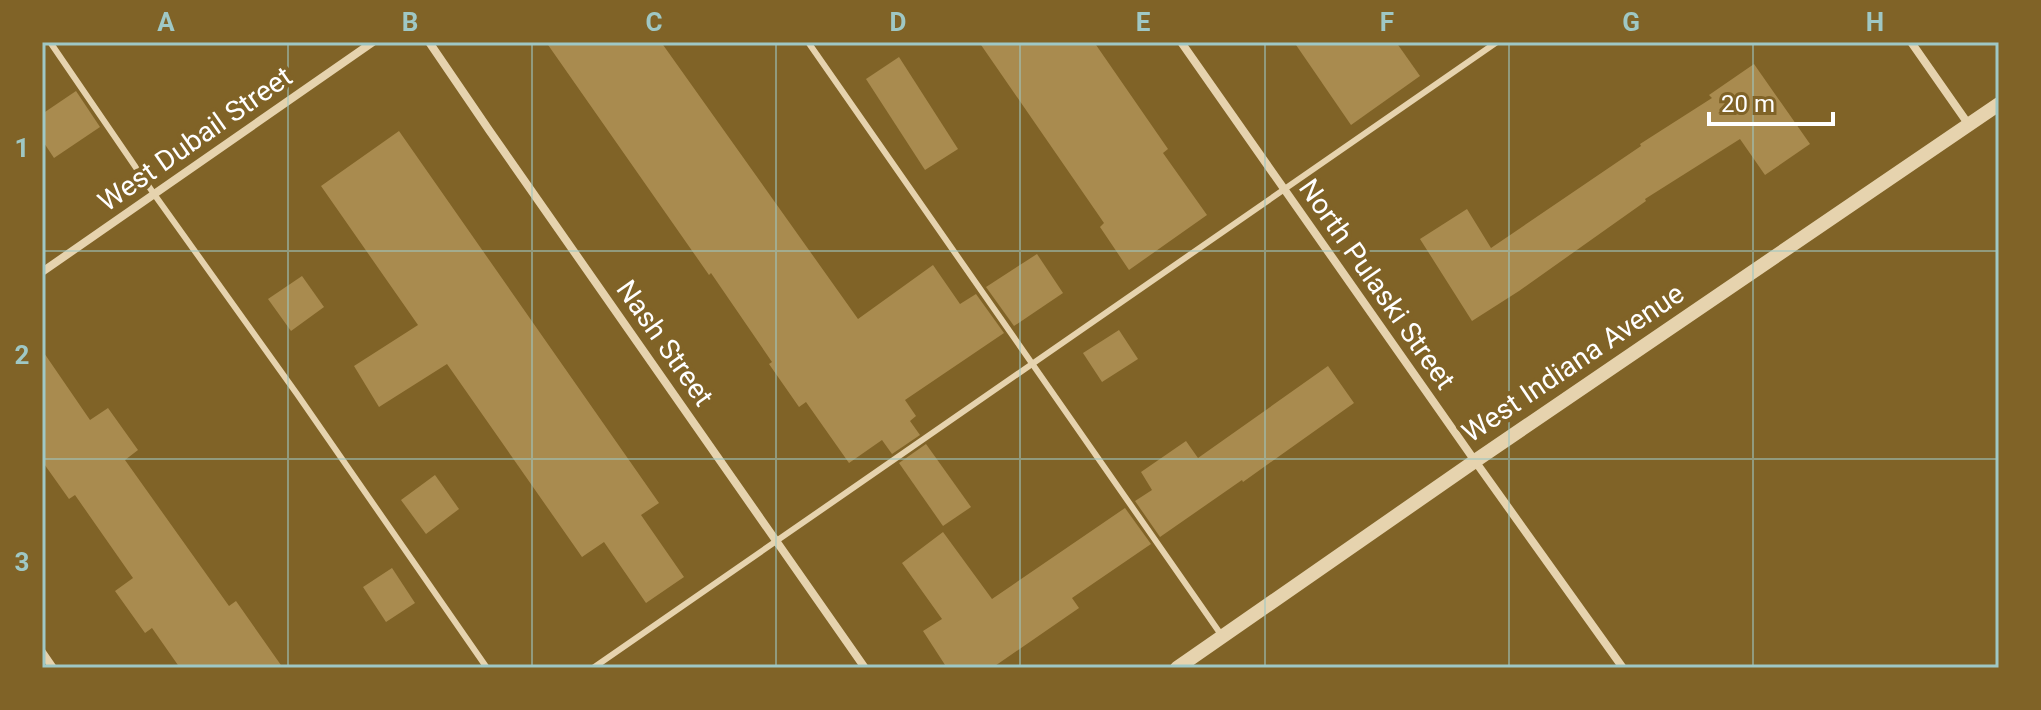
<svg xmlns="http://www.w3.org/2000/svg" width="2041" height="710" viewBox="0 0 2041 710" font-family="Roboto,sans-serif">
  <rect width="100%" height="100%" fill="#806327"/>
  <g fill="#a98b4f">
    <polygon points="546,42 661,42 858,319 933,265 960,304 976,294 1004,333 905,400 916,416 910,421 920,435 892,454 882,440 849,463 806,402 799,407 769,364 772,362 711,273 709,275"/>
    <polygon points="979,42 1094,42 1168,149 1163,153 1207,215 1129,270 1100,227 1104,223"/>
    <polygon points="1294,42 1396,42 1420,76 1351,125"/>
    <polygon points="899,57 958,149 925,170 866,79"/>
    <polygon points="1754,64 1810,144 1765,175 1740,139 1645,199 1646,201 1519,291 1472,321 1420,239 1467,209 1491,248 1641,146 1640,144 1712,98 1709,95"/>
    <polygon points="76,91 100,127 54,158 42,140 42,114"/>
    <polygon points="399,131 659,503 641,515 684,577 646,603 604,542 582,557 447,364 379,407 354,366 418,325 321,186"/>
    <polygon points="1037,254 1063,293 1014,326 986,287"/>
    <polygon points="302,276 324,307 291,331 268,299"/>
    <polygon points="1119,330 1138,359 1102,382 1083,353"/>
    <polygon points="42,350 90,420 108,408 138,450 125,460 229,606 236,601 283,668 180,668 152,628 145,633 115,591 133,578 75,495 69,499 42,461"/>
    <polygon points="1328,366 1354,403 1243,482 1242,480 1160,537 1135,501 1152,490 1141,472 1186,441 1198,458"/>
    <polygon points="926,444 971,507 943,526 899,463"/>
    <polygon points="435,475 459,509 426,534 401,500"/>
    <polygon points="1125,508 1151,544 1072,598 1079,608 992,668 947,668 923,631 942,619 902,563 943,532 992,599"/>
    <polygon points="392,568 415,603 386,622 363,587"/>
  </g>
  <g fill="none" stroke-linecap="round" stroke-linejoin="round">
    <g stroke="#e6d3ae" stroke-width="6">
      <polyline points="50,42 154,194 297,394 487,668"/>
      <polyline points="808,42 1222,636"/>
      <polyline points="593,668 1497,42"/>
    </g>
    <g stroke="#e6d3ae" stroke-width="8">
      <polyline points="429,42 489,130 865,668"/>
      <polyline points="1181,42 1475,461 1623,668"/>
      <polyline points="1911,42 1969,125"/>
      <polyline points="42,272 373,42"/>
      <polyline points="42,652 53,668"/>
    </g>
    <polyline stroke="#e6d3ae" stroke-width="14" points="1177,668 1475,461 1999,104"/>
  </g>
  <path fill="none" stroke="#9fc8c5" stroke-width="2" stroke-opacity="0.55" d="M 288,42 L 288,668M 532,42 L 532,668M 776,42 L 776,668M 1020,42 L 1020,668M 1265,42 L 1265,668M 1509,42 L 1509,668M 1753,42 L 1753,668M 42,251 L 1999,251M 42,459 L 1999,459"/>
  <g text-anchor="middle" dominant-baseline="central" stroke-width="8" stroke-linejoin="round" paint-order="stroke">
    <g font-size="28" fill="#fff" stroke="#806327">
      <text transform="translate(195 139) rotate(-35)">West Dubail Street</text>
      <text transform="translate(1377 284) rotate(55)">North Pulaski Street</text>
      <text transform="translate(665 343) rotate(55)">Nash Street</text>
      <text transform="translate(1573 363) rotate(-34)">West Indiana Avenue</text>
    </g>
  </g>
  <rect width="2041" height="710" fill="none" stroke="#806327" stroke-width="88"/>
  <path d="M1709 112v12h124v-12" fill="none" stroke="#ffffff" stroke-width="4"/>
  <text x="1721" y="112" font-size="24" fill="#ffffff" stroke="#806327" stroke-width="6" paint-order="stroke">20 m</text>
  <rect x="44" y="44" width="1953" height="622" fill="none" stroke="#9fc8c5" stroke-width="3"/>
  <g font-size="26" text-anchor="middle" font-weight="bold" fill="#9fc8c5">
    <text x="166" y="31">A</text>
    <text x="410" y="31">B</text>
    <text x="654" y="31">C</text>
    <text x="898" y="31">D</text>
    <text x="1143" y="31">E</text>
    <text x="1387" y="31">F</text>
    <text x="1631" y="31">G</text>
    <text x="1875" y="31">H</text>
    <text x="22" y="157">1</text>
    <text x="22" y="364">2</text>
    <text x="22" y="571">3</text>
  </g>
</svg>
